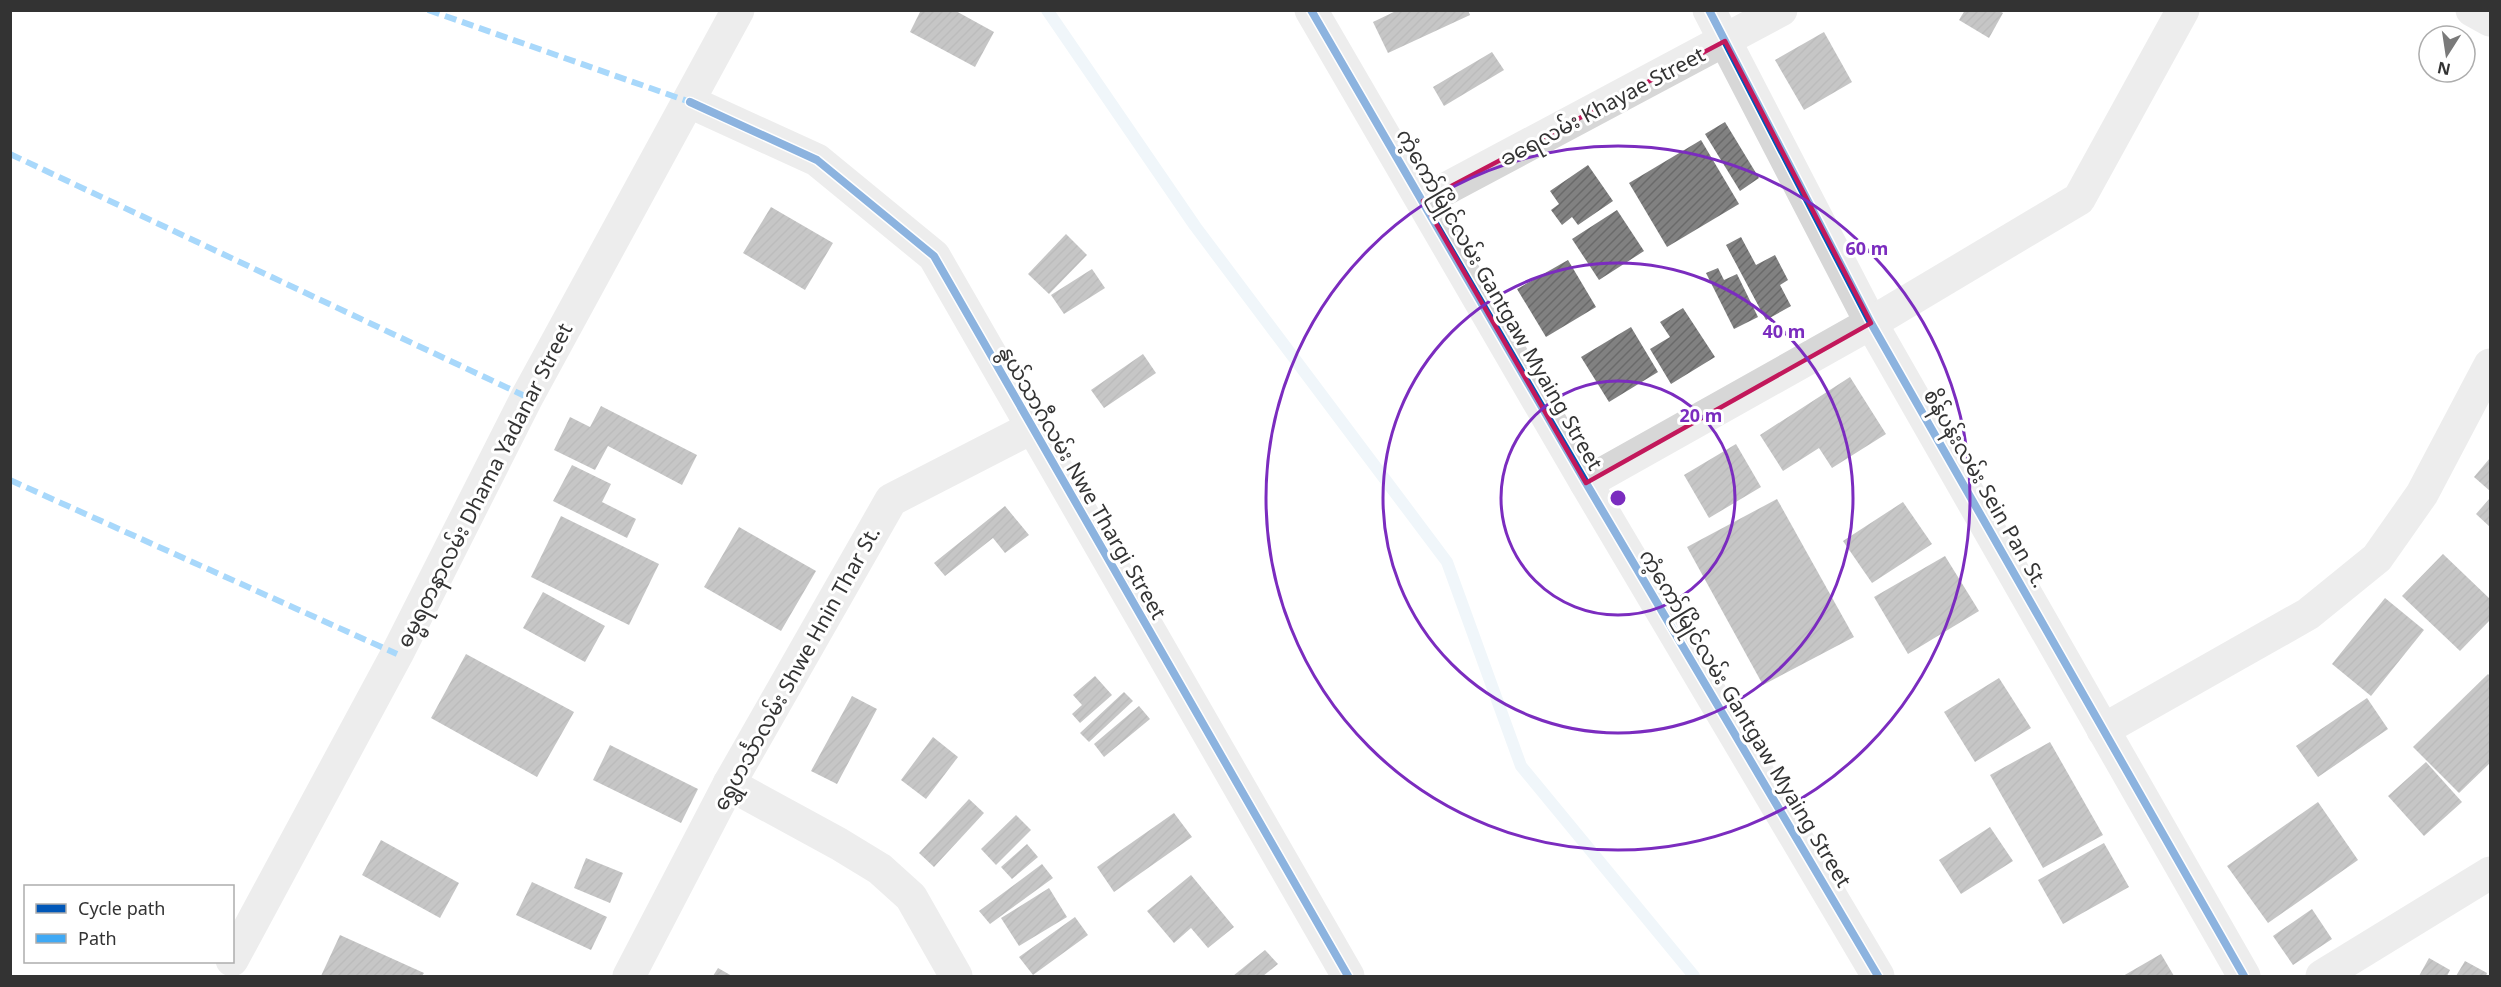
<svg xmlns="http://www.w3.org/2000/svg" width="2501" height="987" viewBox="0 0 2501 987" font-family="'Noto Sans','Noto Sans Myanmar',sans-serif">
  <defs>
    <pattern id="building-hatch" width="6" height="6" patternUnits="userSpaceOnUse" patternTransform="scale(1.5)"><rect width="6" height="6" fill="#818181"/><path d="M-1 1l2-2M0 6l6-6M5 7l2-2" fill="none" stroke="#6a6a6a"/></pattern>
  </defs>
  <rect width="100%" height="100%" fill="#fff"/>
  <g fill="none" stroke-linecap="round" stroke-linejoin="round">
    <polyline stroke="#ddebf3" stroke-width="12" points="1047,10 1195,226 1447,562 1521,766 1694,976"/>
  </g>
  <g fill="url(#building-hatch)">
    <polygon points="921,10 954,10 994,32 975,67 910,32"/>
    <polygon points="1398,10 1468,10 1470,15 1388,53 1373,22"/>
    <polygon points="1965,10 1998,10 2003,13 1989,38 1959,20"/>
    <polygon points="1824,32 1852,82 1804,110 1775,60"/>
    <polygon points="1492,52 1504,70 1444,106 1433,87"/>
    <polygon points="1725,122 1759,178 1740,191 1705,134"/>
    <polygon points="1701,140 1739,204 1667,247 1629,183"/>
    <polygon points="1588,165 1613,201 1578,225 1572,217 1562,225 1551,210 1559,204 1550,191"/>
    <polygon points="771,207 833,243 805,290 743,253"/>
    <polygon points="1617,210 1644,251 1599,280 1572,239"/>
    <polygon points="1066,234 1087,255 1049,294 1028,274"/>
    <polygon points="1741,237 1756,265 1775,255 1788,280 1780,285 1791,306 1766,320 1726,245"/>
    <polygon points="1568,260 1596,307 1546,337 1517,289"/>
    <polygon points="1718,268 1724,280 1737,274 1758,317 1734,329 1706,273"/>
    <polygon points="1092,269 1105,288 1064,314 1051,295"/>
    <polygon points="1683,308 1715,357 1671,384 1650,349 1670,337 1660,322"/>
    <polygon points="1631,327 1658,372 1609,402 1581,357"/>
    <polygon points="1143,354 1156,373 1104,408 1091,390"/>
    <polygon points="1850,377 1886,434 1832,468 1819,448 1783,471 1760,435"/>
    <polygon points="601,406 697,455 682,485 608,446 595,470 554,450 570,417 590,427"/>
    <polygon points="1736,444 1761,487 1709,518 1684,475"/>
    <polygon points="2490,458 2490,491 2474,477"/>
    <polygon points="572,465 611,484 602,502 636,519 627,538 553,501"/>
    <polygon points="2490,498 2490,527 2476,514"/>
    <polygon points="1777,499 1854,637 1763,685 1687,547"/>
    <polygon points="1903,502 1932,544 1872,583 1843,541"/>
    <polygon points="1005,506 1029,535 1005,553 993,538 945,576 934,563"/>
    <polygon points="561,516 659,564 629,625 531,577"/>
    <polygon points="739,527 816,571 781,631 704,587"/>
    <polygon points="2443,554 2490,599 2490,620 2460,651 2402,596"/>
    <polygon points="1945,556 1979,611 1908,654 1874,597"/>
    <polygon points="543,592 605,626 585,662 523,628"/>
    <polygon points="2385,598 2424,630 2371,696 2332,664"/>
    <polygon points="466,654 574,712 537,777 431,718"/>
    <polygon points="2488,674 2490,676 2490,763 2459,793 2413,747"/>
    <polygon points="1095,676 1112,695 1080,723 1072,714 1082,705 1073,695"/>
    <polygon points="1999,678 2031,728 1975,762 1944,712"/>
    <polygon points="1124,692 1133,701 1089,742 1080,733"/>
    <polygon points="852,696 877,709 837,784 811,771"/>
    <polygon points="2367,698 2388,729 2318,777 2296,746"/>
    <polygon points="1139,706 1150,719 1104,757 1094,744"/>
    <polygon points="933,737 958,757 926,799 901,780"/>
    <polygon points="2050,742 2103,835 2043,868 1990,775"/>
    <polygon points="610,745 698,789 681,823 593,780"/>
    <polygon points="2426,762 2462,802 2424,836 2388,796"/>
    <polygon points="969,799 984,813 934,867 919,853"/>
    <polygon points="2318,802 2358,860 2268,923 2227,866"/>
    <polygon points="1174,813 1192,837 1114,892 1097,867"/>
    <polygon points="1016,815 1031,830 996,865 981,849"/>
    <polygon points="1990,827 2013,861 1961,894 1939,860"/>
    <polygon points="381,840 459,883 440,918 362,875"/>
    <polygon points="2104,843 2129,887 2063,924 2038,880"/>
    <polygon points="1027,844 1038,857 1012,879 1001,867"/>
    <polygon points="586,858 623,873 610,903 574,888"/>
    <polygon points="1042,864 1053,878 990,924 979,911"/>
    <polygon points="1191,875 1234,927 1208,948 1191,928 1174,943 1147,911"/>
    <polygon points="532,882 607,917 591,950 516,915"/>
    <polygon points="1049,888 1067,917 1019,946 1001,918"/>
    <polygon points="2312,909 2332,939 2293,965 2273,936"/>
    <polygon points="1075,917 1088,935 1033,975 1019,957"/>
    <polygon points="340,935 424,973 422,976 321,976"/>
    <polygon points="1265,950 1278,964 1263,976 1233,976"/>
    <polygon points="2161,954 2174,976 2123,976"/>
    <polygon points="2429,958 2450,970 2447,976 2419,976"/>
    <polygon points="2465,961 2487,973 2486,976 2456,976"/>
    <polygon points="718,968 732,976 713,976"/>
  </g>
  <g fill="none" stroke-linecap="round" stroke-linejoin="round">
    <g stroke="#d7d7d7" stroke-width="33">
      <polyline points="1311,10 1586,483 1878,976"/>
      <polyline points="1709,10 1871,323 2244,976"/>
      <polyline points="2472,10 2490,20"/>
      <polyline points="690,102 817,160 934,256 1348,976"/>
      <polyline points="1423,201 1781,10"/>
      <polyline points="1586,483 1871,323 2079,199 2183,10"/>
      <polyline points="2103,730 2308,614 2377,558 2422,494 2490,365"/>
      <polyline points="729,784 839,844 880,869 911,897 956,976"/>
      <polyline points="232,960 397,654 527,397 738,10"/>
      <polyline points="629,976 729,784 891,500 1031,428"/>
      <polyline points="2322,976 2490,873"/>
    </g>
    <g stroke="#3fa9f5" stroke-width="6" stroke-dasharray="12 6" stroke-linecap="butt">
      <polyline points="428,10 690,102"/>
      <polyline points="10,154 527,397"/>
      <polyline points="10,480 397,654"/>
    </g>
    <defs>
      <g id="cycleway">
        <polyline points="1311,10 1586,483 1878,976"/>
        <polyline points="1709,10 1871,323 2244,976"/>
        <polyline points="690,102 817,160 934,256 1348,976"/>
      </g>
    </defs>
    <use href="#cycleway" stroke="#fff" stroke-width="11"/>
    <use href="#cycleway" stroke="#0057b8" stroke-width="8"/>
  </g>
  <path d="M0 0H2501V987H0ZM 1725,41 L 1871,323 L 1586,483 L 1423,201 Z" fill="#fff" fill-opacity=".55" fill-rule="evenodd"/>
  <path fill="none" stroke="#c2185b" stroke-width="4.5" stroke-linejoin="round" d="M 1725,41 L 1871,323 L 1586,483 L 1423,201 Z"/>
  <g fill="none" stroke="#7b2cbf" stroke-width="3">
    <circle cx="1618" cy="498" r="117"/>
    <circle cx="1618" cy="498" r="235"/>
    <circle cx="1618" cy="498" r="352"/>
  </g>
  <g text-anchor="middle" dominant-baseline="central" stroke-width="6" stroke-linejoin="round" paint-order="stroke">
    <g font-size="21" fill="#333" stroke="#fff">
      <text transform="translate(1602 106) rotate(-28)">ခရေလမ်း Khayae Street</text>
      <text transform="translate(1500 299) rotate(60)">ကံ့ကော်မြိုင်လမ်း Gantgaw Myaing Street</text>
      <text transform="translate(1083 482) rotate(60)">နွယ်သာဂီလမ်း Nwe Thargi Street</text>
      <text transform="translate(484 485) rotate(-63)">ဓမ္မရတနာလမ်း Dhama Yadanar Street</text>
      <text transform="translate(1986 488) rotate(60)">စိန်ပန်းလမ်း Sein Pan St.</text>
      <text transform="translate(796 668) rotate(-61)">ရွှေဟင်္သာလမ်း Shwe Hnin Thar St.</text>
      <text transform="translate(1746 718) rotate(59)">ကံ့ကော်မြိုင်လမ်း Gantgaw Myaing Street</text>
    </g>
  </g>
  <circle cx="1618" cy="498" r="9" fill="#7b2cbf" stroke="#fff" stroke-width="3"/>
  <g font-size="18" text-anchor="middle" font-weight="bold" fill="#7b2cbf" stroke="#fff" stroke-width="6" stroke-linejoin="round" paint-order="stroke">
    <text x="1867" y="255">60 m</text>
    <text x="1784" y="338">40 m</text>
    <text x="1701" y="422">20 m</text>
  </g>
  <rect width="2501" height="987" fill="none" stroke="#333333" stroke-width="24"/>
  <rect x="24" y="885" width="210" height="78" fill="#ffffff" stroke="#adadad" stroke-width="1.5"/>
  <rect x="36" y="904" width="30" height="9" fill="#0057b8" stroke="#adadad" stroke-width="1.5"/>
  <text x="78" y="915" font-size="18" fill="#333333">Cycle path</text>
  <rect x="36" y="934" width="30" height="9" fill="#3fa9f5" stroke="#adadad" stroke-width="1.5"/>
  <text x="78" y="945" font-size="18" fill="#333333">Path</text>
  <g transform="translate(2447 54) rotate(192)"><circle r="28" fill="#ffffff" stroke="#adadad" stroke-width="1.5"/>
  <path d="M0-4.5L10 22L0 15L-10 22Z" fill="#7a7a7a"/>
  <text y="-9" font-size="16" font-weight="bold" text-anchor="middle" fill="#333333">N</text>
  </g>
</svg>
